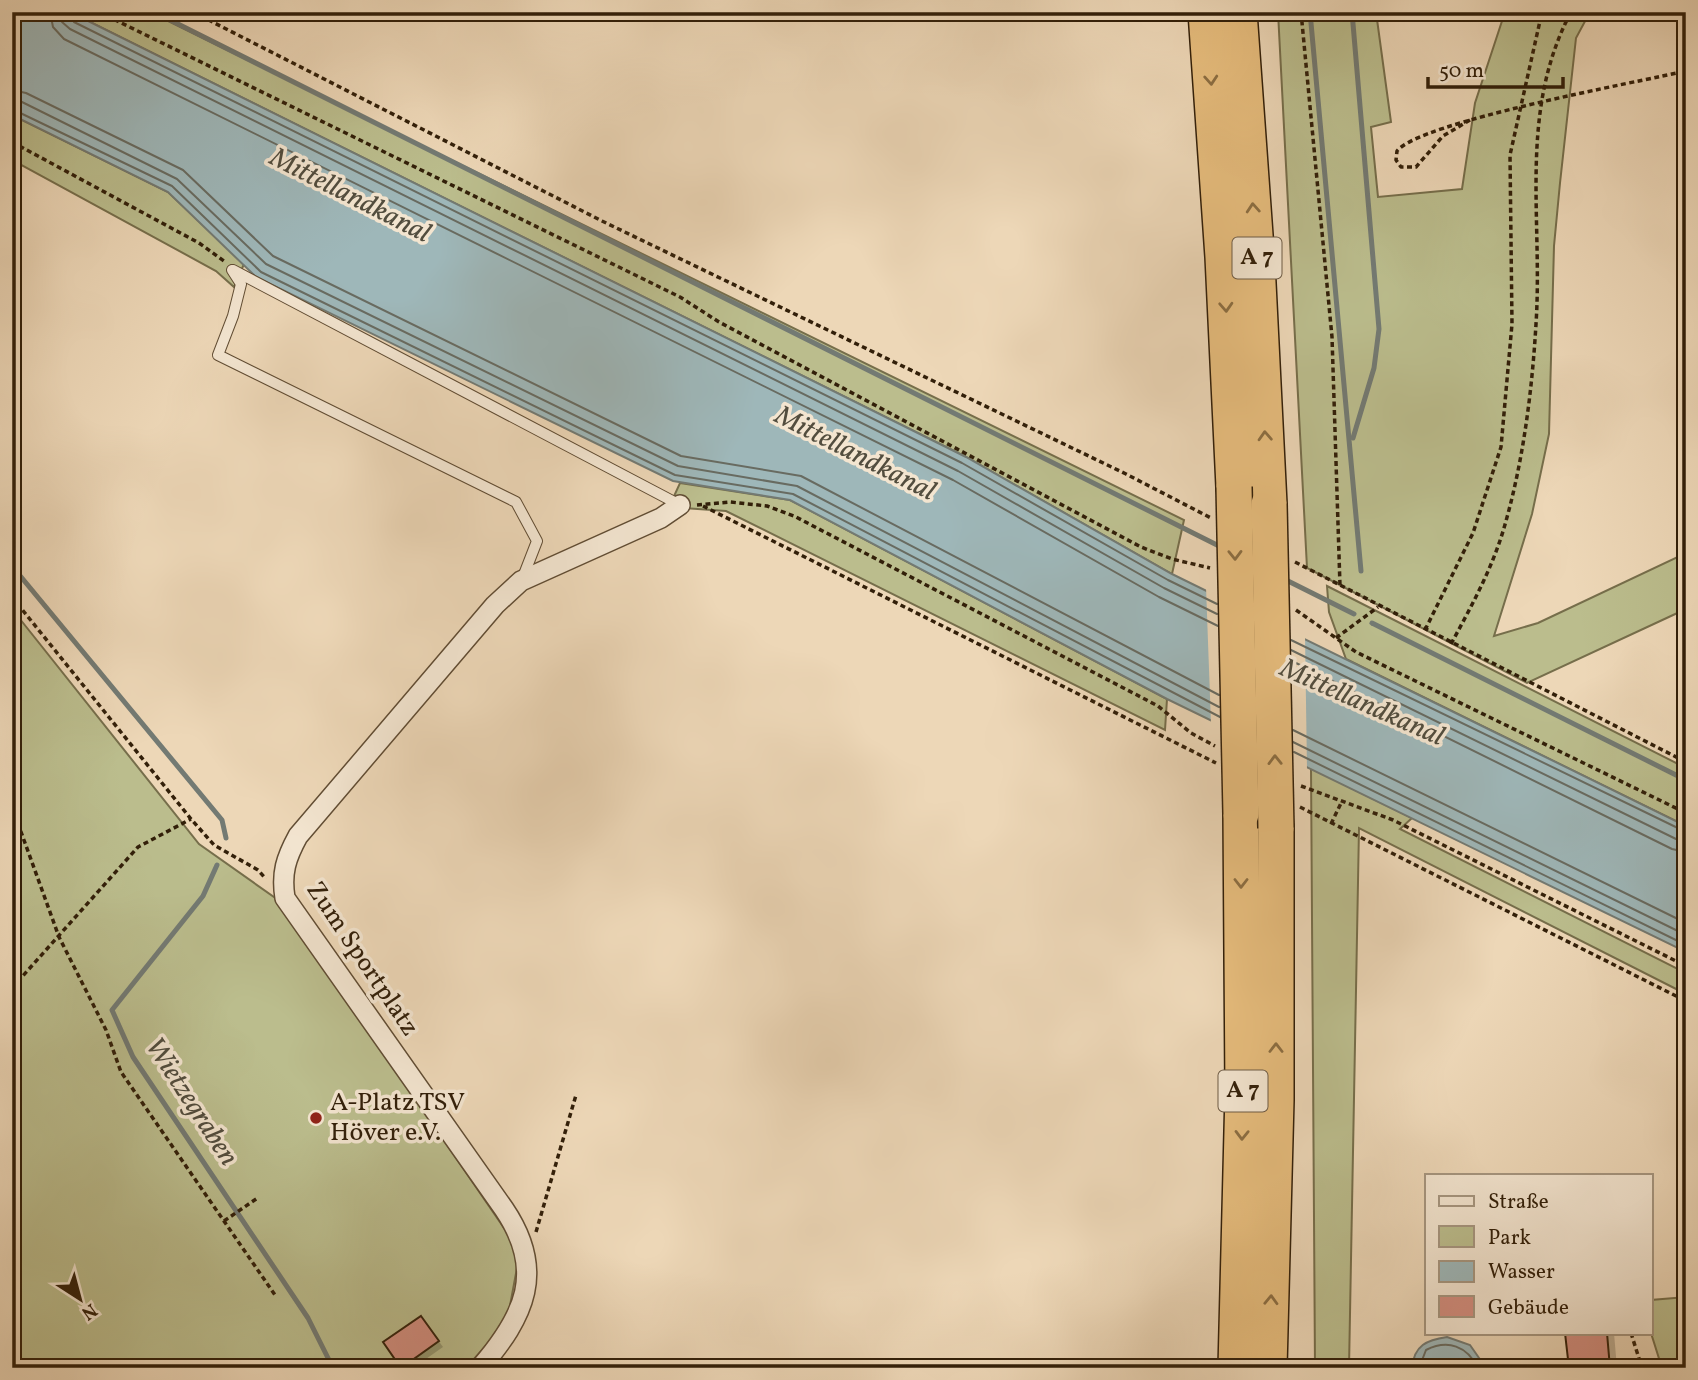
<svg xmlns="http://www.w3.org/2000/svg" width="1698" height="1380" viewBox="0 0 1698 1380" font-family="Vollkorn,serif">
  <rect width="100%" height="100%" fill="#edd7b7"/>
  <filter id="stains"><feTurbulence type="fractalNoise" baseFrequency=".00286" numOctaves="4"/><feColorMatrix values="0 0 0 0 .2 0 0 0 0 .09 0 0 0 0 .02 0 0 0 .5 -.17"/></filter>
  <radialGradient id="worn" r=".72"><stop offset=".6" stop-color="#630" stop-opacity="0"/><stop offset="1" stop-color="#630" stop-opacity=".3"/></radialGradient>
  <g fill="#bbbd8d" stroke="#766e4b" stroke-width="2">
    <polygon points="70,12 150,12 1184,520 1172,574 966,457"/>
    <polygon points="1278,12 1376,12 1391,122 1371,127 1378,197 1462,189 1475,103 1505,12 1590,12 1576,38 1560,183 1554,246 1549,434 1532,514 1494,636 1538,623 1686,553 1686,609 1527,683 1307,568"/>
    <polygon points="12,115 168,192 244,264 234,287 216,271 12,160"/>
    <polygon points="680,483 790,500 1167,699 1165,730 726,511 669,507"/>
    <polygon points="1327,586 1686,768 1686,826 1346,659 1329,612"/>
    <polygon points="12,609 199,844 281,902 506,1231 519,1257 507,1322 466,1368 12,1368"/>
    <polygon points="1311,768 1412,818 1400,829 1686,973 1686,994 1359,828 1349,1368 1315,1368"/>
    <polygon points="1686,1297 1686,1368 1662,1368 1651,1333 1651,1300"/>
  </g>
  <g fill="#9eb7b9" stroke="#737a73" stroke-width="2">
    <polygon points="12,12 70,12 966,457 1172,574 1686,826 1686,952 1167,699 790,500 673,481 256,277 168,192 12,115"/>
    <path d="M 1447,1337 L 1470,1345 L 1486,1368 L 1412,1368 C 1414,1345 1427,1340 1447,1337 Z"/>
  </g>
  <polygon fill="#edd7b7" points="1206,587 1305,635 1307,770 1211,724"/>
  <g fill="#0003">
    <polygon points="426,1324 443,1347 413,1368 404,1368 385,1343"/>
    <polygon points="1567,1333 1614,1333 1617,1368 1571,1368"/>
  </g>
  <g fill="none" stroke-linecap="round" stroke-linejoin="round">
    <g stroke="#686b61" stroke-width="2">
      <polyline points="50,12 53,27 64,39 953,480 1159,597 1218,626"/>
      <polyline points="61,12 62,22 70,29 958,471 1164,588 1217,614"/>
      <polyline points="69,12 74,22 962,463 1168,580 1217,604"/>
      <polyline points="12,90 26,93 183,170 273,256 681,456 801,476 1219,695"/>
      <polyline points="12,101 22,102 177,179 266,264 678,466 797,486 1219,707"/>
      <polyline points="12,109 172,186 261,272 675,475 793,494 1220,717"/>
      <polyline points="1291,640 1686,832"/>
      <polyline points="1291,650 1676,839 1686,841"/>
      <polyline points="1292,661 1672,849 1686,852"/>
      <polyline points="1293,730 1686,923"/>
      <polyline points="1293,742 1686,935"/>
      <polyline points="1294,752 1686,945"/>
      <path d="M 1419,1368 L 1426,1350 C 1448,1339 1467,1346 1478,1368"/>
    </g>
    <g stroke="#737a73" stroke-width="5">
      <polyline points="154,12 1223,548"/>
      <polyline points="1310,12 1361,571"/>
      <polyline points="1352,12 1379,329 1374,368 1353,438"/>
      <polyline points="12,566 222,820 226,838"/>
      <polyline points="1282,578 1354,614"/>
      <polyline points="1372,623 1686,780"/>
      <polyline points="217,865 203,896 112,1010 133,1057 308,1318 333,1368"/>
    </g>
  </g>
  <g fill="#d38e80" stroke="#321f09" stroke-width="2">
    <polygon points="421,1316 439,1341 401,1368 383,1342"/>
    <polygon points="1565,1333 1607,1333 1610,1368 1569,1368"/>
  </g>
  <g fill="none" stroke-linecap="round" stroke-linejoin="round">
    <defs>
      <g id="lane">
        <polyline points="232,270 241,284 233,316 218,355 516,502 537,541 523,577"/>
        <polyline points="233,270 680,505"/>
      </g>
      <path id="street" d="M 480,1368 C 525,1316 546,1271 504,1209 L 285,898 C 281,873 286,858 298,836 L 495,605 L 521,581 L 661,518 L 680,505"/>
      <g id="highway">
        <polyline points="1206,12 1223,257 1234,487"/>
        <polyline points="1239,12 1257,263 1269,504"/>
        <polyline points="1236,1368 1243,1092 1241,814"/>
        <polyline points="1269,1368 1276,1100 1276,828"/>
      </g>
    </defs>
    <use href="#lane" stroke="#614d34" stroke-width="12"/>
    <use href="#street" stroke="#614d34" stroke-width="22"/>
    <use href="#highway" stroke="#321f09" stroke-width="38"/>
    <g stroke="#321f09" stroke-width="3.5" stroke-dasharray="5 3.5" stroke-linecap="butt">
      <polyline points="99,12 680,297 719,322 1141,547 1172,559 1210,568"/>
      <polyline points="193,12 602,221 1126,474 1211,518"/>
      <polyline points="1301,12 1332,337 1340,586"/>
      <path d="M 1470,120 L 1443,136 L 1416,167 L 1401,167 L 1396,160 L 1397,151 C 1419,122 1638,82 1686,71"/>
      <polyline points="12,142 199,243 224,261"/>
      <polyline points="697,505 730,502 767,506 794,516 1158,706 1191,733 1215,746"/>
      <polyline points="703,506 1216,763"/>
      <polyline points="1295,562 1686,762"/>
      <polyline points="12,597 191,819 214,845 258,870 266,879"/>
      <polyline points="1296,610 1356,652 1686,813"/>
      <polyline points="1425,630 1473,533 1501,447 1512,324 1510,155 1542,12"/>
      <polyline points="1336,638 1378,607"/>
      <path d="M 1451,644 C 1471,607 1492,569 1504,528 C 1523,463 1532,392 1536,324 C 1543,217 1518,112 1571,12"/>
      <polyline points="1301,786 1393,820 1686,966"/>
      <polyline points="12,807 59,937 106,1030 121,1072 275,1295"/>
      <polyline points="1300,807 1686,1001"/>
      <polyline points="1331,824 1341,803"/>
      <polyline points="12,988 138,847 191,819"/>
      <polyline points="224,1221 259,1197"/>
      <polyline points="536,1232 576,1095"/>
      <polyline points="12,1288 17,1311 12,1352"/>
      <polyline points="1631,1333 1642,1368"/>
    </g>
    <use href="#lane" stroke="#f3e5d0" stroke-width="10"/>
    <use href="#street" stroke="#f3e5d0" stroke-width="19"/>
    <use href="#highway" stroke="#e6bc7c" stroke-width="35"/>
    <defs>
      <g id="highway-bridge">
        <polyline points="1234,487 1241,814"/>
        <polyline points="1269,504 1276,828"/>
      </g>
    </defs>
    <use href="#highway-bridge" stroke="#321f09" stroke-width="38" stroke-linecap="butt"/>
    <use href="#highway-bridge" stroke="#e6bc7c" stroke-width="35"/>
  </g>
  <defs><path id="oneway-chevron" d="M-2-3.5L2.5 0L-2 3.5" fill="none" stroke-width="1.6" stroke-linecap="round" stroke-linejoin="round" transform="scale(1.75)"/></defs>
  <g stroke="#8c6e42">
    <use href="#oneway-chevron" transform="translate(1211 80) rotate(86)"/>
    <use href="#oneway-chevron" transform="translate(1253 208) rotate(-94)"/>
    <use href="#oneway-chevron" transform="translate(1226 307) rotate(87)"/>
    <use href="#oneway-chevron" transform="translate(1265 436) rotate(-93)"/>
    <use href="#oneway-chevron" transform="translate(1235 555) rotate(89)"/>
    <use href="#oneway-chevron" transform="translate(1275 760) rotate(-91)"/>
    <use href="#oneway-chevron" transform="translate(1241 883) rotate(90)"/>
    <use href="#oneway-chevron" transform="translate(1276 1048) rotate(-90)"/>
    <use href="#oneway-chevron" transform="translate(1242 1135) rotate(91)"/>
    <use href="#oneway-chevron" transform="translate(1271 1300) rotate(-88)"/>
  </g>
  <circle fill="#8f2418" stroke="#f3e5d0" stroke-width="2.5" cx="316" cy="1118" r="7"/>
  <g text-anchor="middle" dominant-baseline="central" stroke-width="7" stroke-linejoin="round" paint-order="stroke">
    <g fill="#f3e5d0" stroke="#6c5a45" stroke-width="2">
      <rect x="1232.5" y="237.5" width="49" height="41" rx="5"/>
      <rect x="1218.5" y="1070.5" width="49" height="41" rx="5"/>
    </g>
    <g font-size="24" font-weight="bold" fill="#321f09">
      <text x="1257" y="258">A 7</text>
      <text x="1243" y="1091">A 7</text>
    </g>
    <g font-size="26" fill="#321f09" stroke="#f3e5d0">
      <text transform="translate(362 959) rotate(56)">Zum Sportplatz</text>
    </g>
    <g font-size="26" fill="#321f09" stroke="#f3e5d0" text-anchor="start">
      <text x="330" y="1103">A-Platz TSV<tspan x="330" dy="30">Höver e.V.</tspan></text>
    </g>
    <g font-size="28" font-style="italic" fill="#524d3e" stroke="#f3e5d0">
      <text transform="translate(350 196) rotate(27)">Mittellandkanal</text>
      <text transform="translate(855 454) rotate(27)">Mittellandkanal</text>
      <text transform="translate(1362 703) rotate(24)">Mittellandkanal</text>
      <text transform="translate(191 1102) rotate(57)">Wietzegraben</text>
    </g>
  </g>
  <rect width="1698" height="1380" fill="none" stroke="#edd7b7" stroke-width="42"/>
  <rect x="14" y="14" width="1670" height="1352" fill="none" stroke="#321f09" stroke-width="3.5"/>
  <rect x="21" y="21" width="1656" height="1338" fill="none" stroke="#321f09" stroke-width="2"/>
  <rect x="1425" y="1174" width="228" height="161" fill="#f3e5d0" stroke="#a69680" stroke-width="2"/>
  <rect x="1439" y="1196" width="35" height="10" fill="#f3e5d0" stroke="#a69680" stroke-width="2"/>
  <text x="1488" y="1208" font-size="21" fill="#321f09">Straße</text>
  <rect x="1439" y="1226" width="35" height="21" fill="#bbbd8d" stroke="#a69680" stroke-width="2"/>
  <text x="1488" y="1244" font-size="21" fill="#321f09">Park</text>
  <rect x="1439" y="1261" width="35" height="21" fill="#9eb7b9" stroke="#a69680" stroke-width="2"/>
  <text x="1488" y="1278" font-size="21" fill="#321f09">Wasser</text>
  <rect x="1439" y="1296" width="35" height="21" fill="#d38e80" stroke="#a69680" stroke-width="2"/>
  <text x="1488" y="1314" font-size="21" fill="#321f09">Gebäude</text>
  <g transform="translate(80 1299) rotate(144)" stroke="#f3e5d0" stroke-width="5" paint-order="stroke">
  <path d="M0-5L12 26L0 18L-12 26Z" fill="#321f09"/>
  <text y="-10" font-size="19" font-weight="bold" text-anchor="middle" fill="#321f09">N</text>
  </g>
  <path d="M1428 77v10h135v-10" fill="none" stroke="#321f09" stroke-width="3.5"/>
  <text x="1439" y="77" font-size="21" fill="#321f09" stroke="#f3e5d0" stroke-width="5" paint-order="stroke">50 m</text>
  <rect width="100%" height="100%" filter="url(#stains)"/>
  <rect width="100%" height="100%" fill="url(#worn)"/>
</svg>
